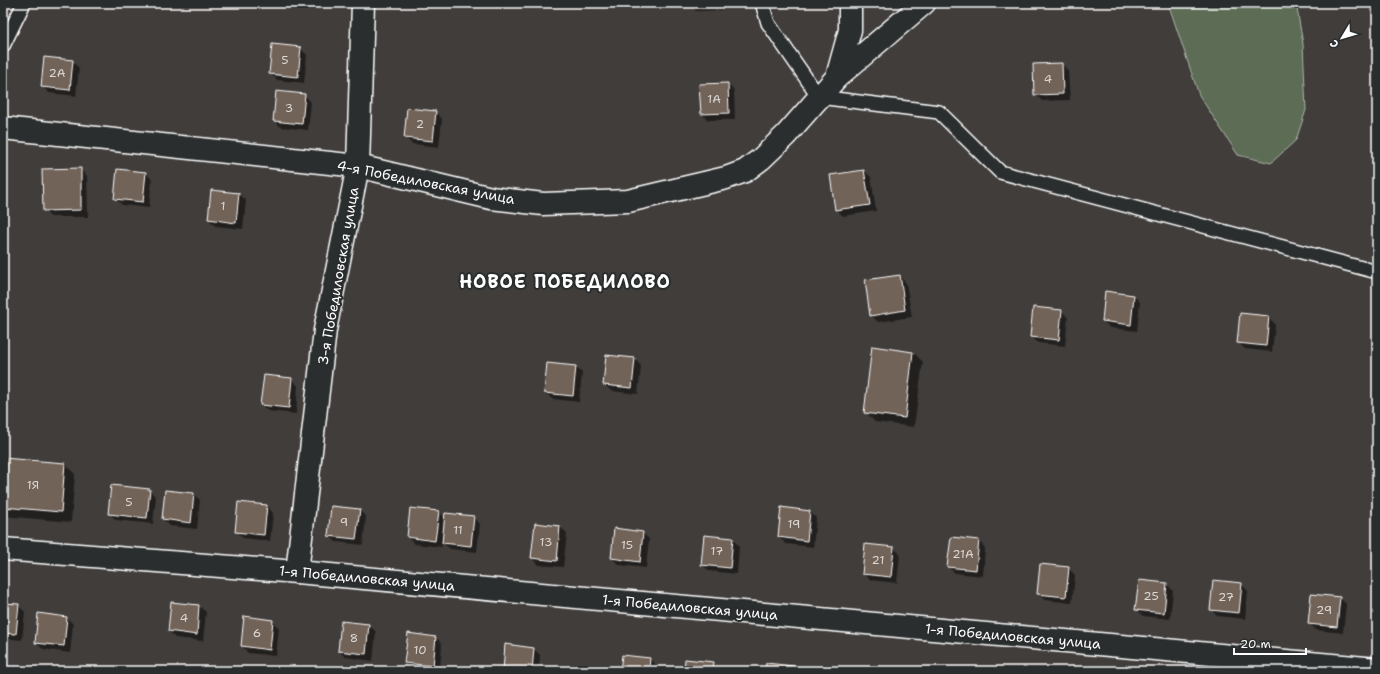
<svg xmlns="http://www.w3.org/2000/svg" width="1380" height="674" viewBox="0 0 1380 674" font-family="'Shantell Sans',sans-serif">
  <rect width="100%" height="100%" fill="#403d3b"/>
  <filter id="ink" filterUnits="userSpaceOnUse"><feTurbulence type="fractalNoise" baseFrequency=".025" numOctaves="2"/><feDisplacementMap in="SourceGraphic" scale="8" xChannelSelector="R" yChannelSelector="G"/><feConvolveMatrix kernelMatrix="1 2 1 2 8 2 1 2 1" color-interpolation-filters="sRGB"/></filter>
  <g filter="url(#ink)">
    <polygon fill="#5c6c54" stroke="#aeb6aa" points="1168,3 1296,3 1303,44 1306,110 1296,140 1271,163 1238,155 1199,95"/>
    <g fill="#0007">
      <polygon points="689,3 723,3 723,10 696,11"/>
      <polygon points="300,48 307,55 304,83 277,80 270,73"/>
      <polygon points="72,61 79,68 76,96 49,93 42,86"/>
      <polygon points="1062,64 1068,71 1070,100 1042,101 1035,94"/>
      <polygon points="728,84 734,91 735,120 708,120 702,114"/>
      <polygon points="304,95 311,102 308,130 281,127 274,121"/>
      <polygon points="436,112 442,119 439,147 412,144 405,137"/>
      <polygon points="80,169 87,176 88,217 51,217 44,211"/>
      <polygon points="864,171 871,177 876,211 843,216 836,209"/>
      <polygon points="145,173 152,179 149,208 122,205 115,198"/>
      <polygon points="239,194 246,200 243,229 215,226 209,219"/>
      <polygon points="900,276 906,283 912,317 878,322 871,315"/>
      <polygon points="1133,295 1140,302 1137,331 1110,328 1103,321"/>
      <polygon points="1062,311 1068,318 1065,346 1038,343 1031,336"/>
      <polygon points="1268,317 1275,324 1272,352 1245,349 1238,342"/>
      <polygon points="913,352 923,362 914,427 875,422 865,412"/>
      <polygon points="635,359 641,366 638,394 611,391 604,384"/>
      <polygon points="575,367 582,373 579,402 552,399 545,392"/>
      <polygon points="292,379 298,386 296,414 268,411 261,405"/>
      <polygon points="3,459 65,464 75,474 71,522 3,516"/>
      <polygon points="149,490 156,497 153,524 116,520 110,514"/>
      <polygon points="193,494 200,500 197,529 170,526 163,519"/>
      <polygon points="267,506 273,513 270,541 243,538 236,531"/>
      <polygon points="359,510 366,517 363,545 336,542 329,535"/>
      <polygon points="438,511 446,519 474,517 480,524 477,552 450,549 442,542 442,547 415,544 408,537"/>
      <polygon points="810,512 816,518 813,547 786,544 779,537"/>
      <polygon points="560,527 567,533 563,567 539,565 532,558"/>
      <polygon points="642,533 649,539 646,568 619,565 612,558"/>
      <polygon points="733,539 739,546 737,574 709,571 702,564"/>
      <polygon points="979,541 985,548 983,576 955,573 948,567"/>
      <polygon points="894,548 900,554 897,583 870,580 863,573"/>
      <polygon points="1068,568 1075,575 1072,603 1045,600 1038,593"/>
      <polygon points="1167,584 1173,591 1170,619 1143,616 1136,609"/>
      <polygon points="1241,584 1248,591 1245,619 1218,616 1211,610"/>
      <polygon points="1340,598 1346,604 1343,633 1316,630 1309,623"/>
      <polygon points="172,603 199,606 206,612 203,641 175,638 169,631"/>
      <polygon points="3,604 18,605 25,612 22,640 3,638"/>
      <polygon points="66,617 73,624 70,653 43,649 36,643"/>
      <polygon points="245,618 272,621 279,628 276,656 248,653 242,646"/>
      <polygon points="342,622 369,625 376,632 373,661 345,657 339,651"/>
      <polygon points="436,637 442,644 440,671 412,669 405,663"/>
      <polygon points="534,649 540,655 539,671 504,671"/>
      <polygon points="622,656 650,659 657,666 656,671 621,671"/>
      <polygon points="713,663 720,669 720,671 685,671"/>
    </g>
    <g fill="#726358" stroke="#fff">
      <polygon points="688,3 717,3 717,4 688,5"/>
      <polygon points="272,44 301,47 298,77 269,74"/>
      <polygon points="44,57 73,60 70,90 41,87"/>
      <polygon points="1062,63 1063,94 1034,95 1033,64"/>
      <polygon points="728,83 729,113 701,114 699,84"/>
      <polygon points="276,91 305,94 302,124 273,121"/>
      <polygon points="407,108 436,111 433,141 404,138"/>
      <polygon points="81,168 81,210 43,211 42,169"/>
      <polygon points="117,169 146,172 143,202 114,199"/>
      <polygon points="864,170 870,205 835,210 830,175"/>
      <polygon points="211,190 239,193 236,223 208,219"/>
      <polygon points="900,275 905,310 870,316 865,280"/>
      <polygon points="1105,291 1134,295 1131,325 1102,321"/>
      <polygon points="1033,307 1062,310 1059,340 1030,337"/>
      <polygon points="1240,313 1269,316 1266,346 1237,343"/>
      <polygon points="872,346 913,352 905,418 864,413"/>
      <polygon points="606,355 635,358 632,388 603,385"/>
      <polygon points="547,363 576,366 573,396 544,393"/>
      <polygon points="264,375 292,378 289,408 260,405"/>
      <polygon points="3,458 65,463 61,512 3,507"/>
      <polygon points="111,485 150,489 147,518 108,514"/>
      <polygon points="165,490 194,493 191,523 162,519"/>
      <polygon points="238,502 267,505 264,535 235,532"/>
      <polygon points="331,506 360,509 356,539 328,536"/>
      <polygon points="781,507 810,511 807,541 778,537"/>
      <polygon points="410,508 439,511 435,541 407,537"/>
      <polygon points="445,513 474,516 471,546 442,543"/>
      <polygon points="535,523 560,526 557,561 531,558"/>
      <polygon points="614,528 643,532 640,562 611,558"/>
      <polygon points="704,535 733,538 730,568 701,565"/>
      <polygon points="951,537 979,540 976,570 947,567"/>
      <polygon points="865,544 894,547 891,577 862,574"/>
      <polygon points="1040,564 1069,567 1066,597 1037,594"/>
      <polygon points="1139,580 1167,583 1164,613 1135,610"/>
      <polygon points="1213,580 1242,583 1239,613 1210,610"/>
      <polygon points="1311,594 1340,597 1337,627 1308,624"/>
      <polygon points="171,602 199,605 197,635 168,631"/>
      <polygon points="3,603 19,604 16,634 3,633"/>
      <polygon points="38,613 67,617 64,646 35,643"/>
      <polygon points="244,616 273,620 270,650 241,646"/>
      <polygon points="341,621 369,624 366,654 338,651"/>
      <polygon points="408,633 436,637 433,666 404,663"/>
      <polygon points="505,644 534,648 532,671 503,671"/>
      <polygon points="622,655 650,658 649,671 620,671"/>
      <polygon points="685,659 714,662 713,671 684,671"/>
      <polygon points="766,663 794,666 794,671 765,671"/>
    </g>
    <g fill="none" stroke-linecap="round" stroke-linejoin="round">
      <defs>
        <g id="lane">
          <polyline points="762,3 768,23 819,97 939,112 1000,172 1377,272"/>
          <polyline points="3,46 24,3"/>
        </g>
        <g id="street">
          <polyline points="837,77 850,30 850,3"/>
          <polyline points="3,128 358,166 491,198 543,204 628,201 726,178 745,171 761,159 786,135 837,77 924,3"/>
          <polyline points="3,549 297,572 1377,669"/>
          <polyline points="297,572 325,330 358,166 363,3"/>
        </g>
      </defs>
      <use href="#lane" stroke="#fff" stroke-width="16"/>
      <use href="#street" stroke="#fff" stroke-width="25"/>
      <use href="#lane" stroke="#2a2d2e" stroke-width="13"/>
      <use href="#street" stroke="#2a2d2e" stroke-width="22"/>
    </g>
  </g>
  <g text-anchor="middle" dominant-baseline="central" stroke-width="4" stroke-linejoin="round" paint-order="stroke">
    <g font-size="12" fill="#dcd8d5">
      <text x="285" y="60">5</text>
      <text x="57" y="73">2А</text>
      <text x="1048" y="79">4</text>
      <text x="714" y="99">1А</text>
      <text x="289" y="108">3</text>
      <text x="420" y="124">2</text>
      <text x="223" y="206">1</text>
      <text x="33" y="485">1Я</text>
      <text x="129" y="502">5</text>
      <text x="344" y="522">9</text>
      <text x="794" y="524">19</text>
      <text x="458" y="530">11</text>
      <text x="546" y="542">13</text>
      <text x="627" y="545">15</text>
      <text x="717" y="551">17</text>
      <text x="963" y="554">21А</text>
      <text x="878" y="560">21</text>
      <text x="1151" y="596">25</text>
      <text x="1226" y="597">27</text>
      <text x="1324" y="610">29</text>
      <text x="184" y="618">4</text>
      <text x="257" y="633">6</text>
      <text x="354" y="638">8</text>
      <text x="420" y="650">10</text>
    </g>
    <g font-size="14" fill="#fff" stroke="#2a2d2e">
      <text transform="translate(426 182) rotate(11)">4-я Победиловская улица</text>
      <text transform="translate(338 276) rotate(-80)">3-я Победиловская улица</text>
      <text transform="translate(367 578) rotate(5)">1-я Победиловская улица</text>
      <text transform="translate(690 607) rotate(5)">1-я Победиловская улица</text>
      <text transform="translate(1013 636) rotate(5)">1-я Победиловская улица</text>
    </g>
    <g font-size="18" font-weight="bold" letter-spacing="1" fill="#fff" stroke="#2a2d2e">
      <text x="565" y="282">НОВОЕ ПОБЕДИЛОВО</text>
    </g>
  </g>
  <rect width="1380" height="674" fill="none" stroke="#2a2d2e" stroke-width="16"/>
  <rect x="8" y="8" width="1364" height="658" fill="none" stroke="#fff" stroke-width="1.5" filter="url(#ink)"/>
  <g transform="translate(1342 38) rotate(232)" stroke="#2a2d2e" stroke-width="3" paint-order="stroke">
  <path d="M0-3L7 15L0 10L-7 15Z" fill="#ffffff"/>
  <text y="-6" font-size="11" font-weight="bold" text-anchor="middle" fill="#ffffff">С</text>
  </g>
  <path d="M1234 648v6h72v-6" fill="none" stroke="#ffffff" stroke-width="2"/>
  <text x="1240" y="648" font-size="12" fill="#ffffff" stroke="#2a2d2e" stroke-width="3" paint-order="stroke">20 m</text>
</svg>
